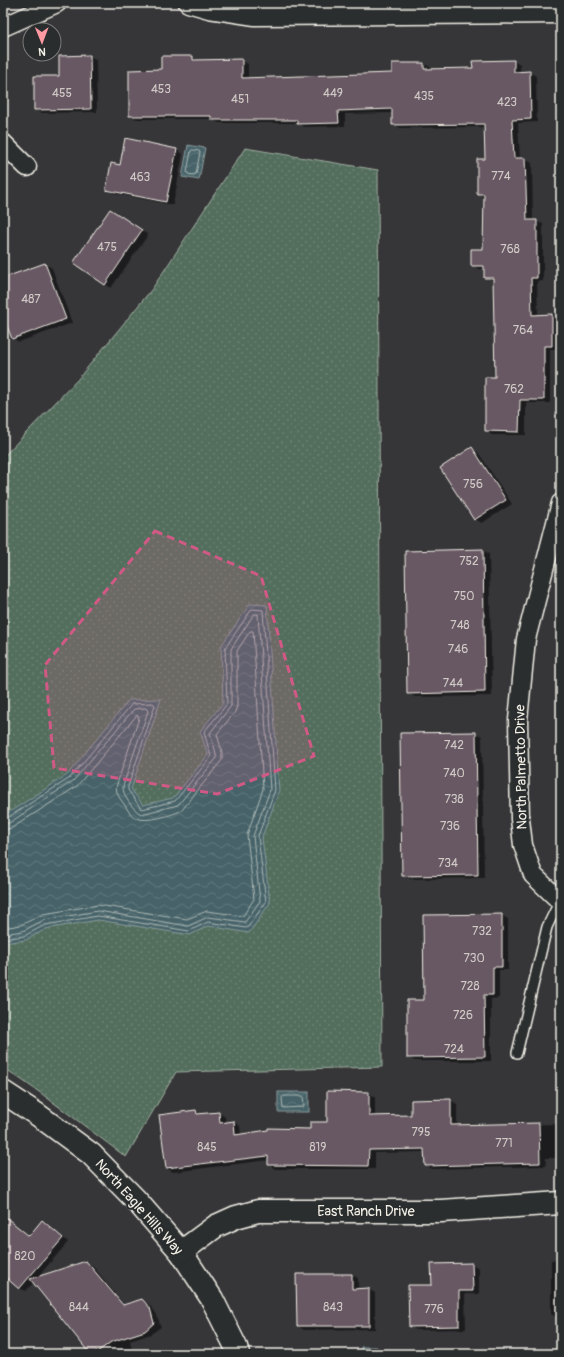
<svg xmlns="http://www.w3.org/2000/svg" width="564" height="1357" viewBox="0 0 564 1357" font-family="Pangolin,sans-serif">
  <defs>
    <pattern id="green-dots" width="8" height="8" patternUnits="userSpaceOnUse"><rect width="8" height="8" fill="#526e5d"/><path d="M2 2h.1M6 6h.1" fill="none" stroke="#6c8374" stroke-width="1.8" stroke-linecap="round"/></pattern>
    <pattern id="water-waves" width="16" height="10" patternUnits="userSpaceOnUse"><rect width="16" height="10" fill="#466369"/><path d="M0 5q4-4 8 0t8 0" fill="none" stroke="#617a7e"/></pattern>
  </defs>
  <rect width="100%" height="100%" fill="#363639"/>
  <filter id="ink" filterUnits="userSpaceOnUse"><feTurbulence type="fractalNoise" baseFrequency=".025" numOctaves="2"/><feDisplacementMap in="SourceGraphic" scale="8" xChannelSelector="R" yChannelSelector="G"/><feConvolveMatrix kernelMatrix="1 2 1 2 8 2 1 2 1" color-interpolation-filters="sRGB"/></filter>
  <g filter="url(#ink)">
    <polygon fill="url(#green-dots)" stroke="#a3b0a2" points="245,148 378,170 382,1067 176,1072 126,1157 42,1094 3,1067 3,457 78,379 152,289"/>
    <g fill="url(#water-waves)" stroke="#8c9c9c">
      <polygon points="188,145 205,148 199,180 182,177"/>
      <polygon points="250,604 267,605 279,791 262,837 270,903 249,933 208,926 190,935 98,920 46,929 26,940 3,943 3,816 67,775 129,700 161,699 131,789 143,805 173,798 208,755 200,731 223,703 221,646"/>
      <rect x="278" y="1092" width="31" height="20"/>
      <polygon points="361,1347 377,1347 378,1354 361,1354"/>
    </g>
    <g fill="#0007">
      <polygon points="90,56 96,60 97,112 42,113 35,109 60,77"/>
      <polygon points="192,57 199,61 241,60 248,64 248,78 393,74 424,64 430,67 430,70 474,69 514,61 520,64 520,73 529,72 536,76 537,122 518,123 520,159 525,159 532,163 533,221 536,221 543,224 543,281 537,281 538,316 551,315 558,319 559,349 550,349 550,403 526,403 526,435 492,435 486,431 496,378 494,281 485,277 485,269 479,269 472,265 484,250 485,197 478,194 486,160 485,127 400,128 393,124 393,113 345,114 345,126 304,127 298,123 219,123 212,119 137,119 130,116 162,70"/>
      <polygon points="126,139 177,150 183,154 173,205 113,193 107,189 120,166"/>
      <polygon points="111,210 148,235 111,288 105,284"/>
      <polygon points="45,264 52,268 72,323 19,342 12,338 10,331 3,333 3,279"/>
      <polygon points="472,449 478,452 512,504 482,523 475,519"/>
      <polygon points="483,550 489,554 492,696 415,697 408,693"/>
      <polygon points="475,733 482,736 484,878 410,879 403,875"/>
      <polygon points="501,915 508,919 508,970 499,970 499,998 491,999 491,1061 415,1061 408,1057 425,1001"/>
      <polygon points="369,1093 375,1097 375,1117 412,1116 450,1100 457,1104 457,1126 561,1124 561,1158 546,1158 546,1166 432,1169 426,1165 425,1152 375,1153 375,1169 275,1169 269,1165 269,1160 173,1172 167,1168 196,1111 202,1115 219,1113 225,1117 226,1123 234,1122 240,1126 241,1135 311,1130 328,1123"/>
      <polygon points="3,1215 30,1237 43,1222 49,1225 68,1242 37,1278 86,1262 93,1266 125,1306 142,1300 149,1304 156,1313 161,1327 151,1334 130,1341 133,1354 92,1354 34,1282 26,1291 19,1288 3,1274"/>
      <polygon points="551,1260 561,1260 561,1318 558,1318 551,1314"/>
      <polygon points="472,1264 479,1268 479,1294 465,1294 466,1329 416,1330 410,1326 433,1286"/>
      <polygon points="352,1275 358,1278 358,1290 368,1289 375,1293 375,1329 304,1330 298,1326"/>
    </g>
    <g fill="none" stroke-linecap="round" stroke-linejoin="round">
      <g stroke="#aeb8b5" stroke-width="1">
        <polygon points="193,150 199,151 200,152 196,174 194,175 188,174 187,172 191,151"/>
        <polyline points="3,819 7,818 70,778 132,704 153,703 155,705 128,787 128,790 140,807 142,809 175,801 211,757 204,732 227,704 225,648 252,609 263,610 275,790 258,836 266,902 248,927 246,928 208,922 189,931 98,916 45,925 24,936 3,939"/>
        <path d="M 3,824 L 9,823 L 73,781 L 134,709 L 146,708 L 148,711 L 123,786 C 122,795 133,810 141,814 L 178,805 L 216,759 L 216,753 L 210,733 L 231,706 L 231,649 L 254,614 L 258,614 L 270,790 L 253,836 L 260,901 L 245,922 L 208,917 L 188,926 L 98,911 L 44,920 L 23,931 L 3,934"/>
        <path d="M 3,830 L 12,828 L 77,786 L 137,715 L 139,718 L 117,784 C 115,793 119,797 124,804 C 127,809 131,816 136,818 C 145,823 174,815 182,810 L 222,760 L 222,752 L 217,734 L 235,712 L 237,706 L 237,651 L 250,631 L 253,631 L 263,789 L 247,835 L 254,899 L 243,916 L 207,911 L 187,919 L 98,905 L 43,914 L 21,925 L 3,928"/>
        <polygon points="284,1096 303,1096 304,1107 283,1108 282,1098"/>
      </g>
    </g>
    <g fill="#685863" stroke="#f4f1e8">
      <polygon points="90,55 91,109 34,110 34,76 59,76 59,56"/>
      <polygon points="161,56 193,56 193,60 242,59 242,78 392,73 392,63 424,63 424,69 473,68 472,61 514,60 514,72 530,71 531,119 512,120 514,158 525,158 527,220 537,220 537,278 531,278 532,315 552,314 552,346 544,346 544,400 520,400 519,432 485,431 485,377 495,377 493,278 484,278 484,266 471,266 471,249 483,249 484,194 477,194 477,159 485,159 484,124 392,125 392,109 338,111 339,123 297,124 297,120 211,120 211,116 129,116 129,70 161,69"/>
      <polygon points="125,138 177,149 166,202 106,190 111,163 120,165"/>
      <polygon points="110,209 142,230 105,285 73,263"/>
      <polygon points="45,263 66,319 12,339 7,326 3,328 3,278"/>
      <polygon points="472,447 506,500 474,520 440,468"/>
      <polygon points="483,549 485,692 407,694 405,551"/>
      <polygon points="476,732 478,875 402,876 400,733"/>
      <polygon points="502,914 502,967 493,967 493,995 484,995 485,1057 407,1058 407,1000 424,1000 423,915"/>
      <polygon points="327,1091 369,1092 369,1116 411,1115 411,1100 451,1099 451,1125 539,1123 540,1163 425,1166 424,1149 369,1150 368,1166 268,1165 268,1156 166,1168 159,1115 196,1110 197,1114 219,1112 220,1123 234,1121 235,1135 268,1130 268,1128 310,1129 310,1122 327,1122"/>
      <polygon points="3,1215 29,1236 42,1220 63,1238 19,1289 3,1275"/>
      <polygon points="86,1261 123,1305 142,1299 150,1308 154,1323 145,1331 111,1342 100,1350 90,1354 30,1279"/>
      <polygon points="472,1263 473,1291 459,1291 459,1326 409,1327 408,1285 432,1285 431,1264"/>
      <polygon points="296,1274 352,1274 352,1289 369,1288 369,1326 297,1326"/>
    </g>
    <g fill="none" stroke-linecap="round" stroke-linejoin="round">
      <defs>
        <polyline id="service" points="517,1053 547,927 560,900"/>
        <g id="minor">
          <polyline points="188,3 209,9 255,16 561,14"/>
          <polyline points="3,27 57,3"/>
          <polyline points="3,143 27,167"/>
          <polyline points="561,503 526,639 518,720 520,819 523,845 533,875 561,902"/>
        </g>
        <g id="tertiary">
          <polyline points="3,1092 38,1115 91,1154 135,1199 181,1252 212,1299 236,1347 238,1354"/>
          <polyline points="181,1252 216,1226 236,1217 258,1211 441,1211 561,1203"/>
        </g>
      </defs>
      <use href="#service" stroke="#f4f1e8" stroke-width="12"/>
      <use href="#minor" stroke="#f4f1e8" stroke-width="21"/>
      <use href="#tertiary" stroke="#f4f1e8" stroke-width="25"/>
      <use href="#service" stroke="#2a2d2e" stroke-width="9"/>
      <use href="#minor" stroke="#2a2d2e" stroke-width="18"/>
      <use href="#tertiary" stroke="#2a2d2e" stroke-width="22"/>
    </g>
  </g>
  <path fill="#d15985" fill-opacity="0.2" stroke="#d15985" stroke-width="3" stroke-dasharray="8 5" stroke-linejoin="round" d="M 155,531 L 261,576 L 314,756 L 217,794 L 54,768 L 45,665 Z"/>
  <g text-anchor="middle" dominant-baseline="central" stroke-width="4" stroke-linejoin="round" paint-order="stroke">
    <g font-size="12" fill="#d1cbc7">
      <text x="161" y="89">453</text>
      <text x="62" y="93">455</text>
      <text x="333" y="93">449</text>
      <text x="424" y="96">435</text>
      <text x="240" y="99">451</text>
      <text x="507" y="102">423</text>
      <text x="501" y="176">774</text>
      <text x="140" y="177">463</text>
      <text x="107" y="247">475</text>
      <text x="510" y="249">768</text>
      <text x="31" y="299">487</text>
      <text x="523" y="330">764</text>
      <text x="514" y="389">762</text>
      <text x="473" y="484">756</text>
      <text x="469" y="561">752</text>
      <text x="464" y="596">750</text>
      <text x="460" y="625">748</text>
      <text x="458" y="649">746</text>
      <text x="453" y="683">744</text>
      <text x="454" y="745">742</text>
      <text x="454" y="773">740</text>
      <text x="454" y="799">738</text>
      <text x="450" y="826">736</text>
      <text x="448" y="863">734</text>
      <text x="482" y="931">732</text>
      <text x="474" y="958">730</text>
      <text x="470" y="986">728</text>
      <text x="463" y="1015">726</text>
      <text x="454" y="1049">724</text>
      <text x="421" y="1132">795</text>
      <text x="504" y="1143">771</text>
      <text x="207" y="1147">845</text>
      <text x="318" y="1147">819</text>
      <text x="25" y="1256">820</text>
      <text x="79" y="1307">844</text>
      <text x="333" y="1307">843</text>
      <text x="434" y="1309">776</text>
    </g>
    <g font-size="14" fill="#f4f1e8" stroke="#2a2d2e">
      <text transform="translate(521 767) rotate(-91)">North Palmetto Drive</text>
      <text transform="translate(139 1207) rotate(48)">North Eagle Hills Way</text>
      <text x="366" y="1211">East Ranch Drive</text>
    </g>
  </g>
  <rect width="564" height="1357" fill="none" stroke="#2a2d2e" stroke-width="16"/>
  <rect x="8" y="8" width="548" height="1341" fill="none" stroke="#f4f1e8" stroke-width="1.5" filter="url(#ink)"/>
  <g transform="translate(42 42) rotate(179)"><circle r="19" fill="#2a2d2e" stroke="#7b7b78"/>
  <path d="M0-3L7 15L0 10L-7 15Z" fill="#ff9aa2"/>
  <text y="-6" font-size="11" font-weight="bold" text-anchor="middle" fill="#f4f1e8">N</text>
  </g>
</svg>
